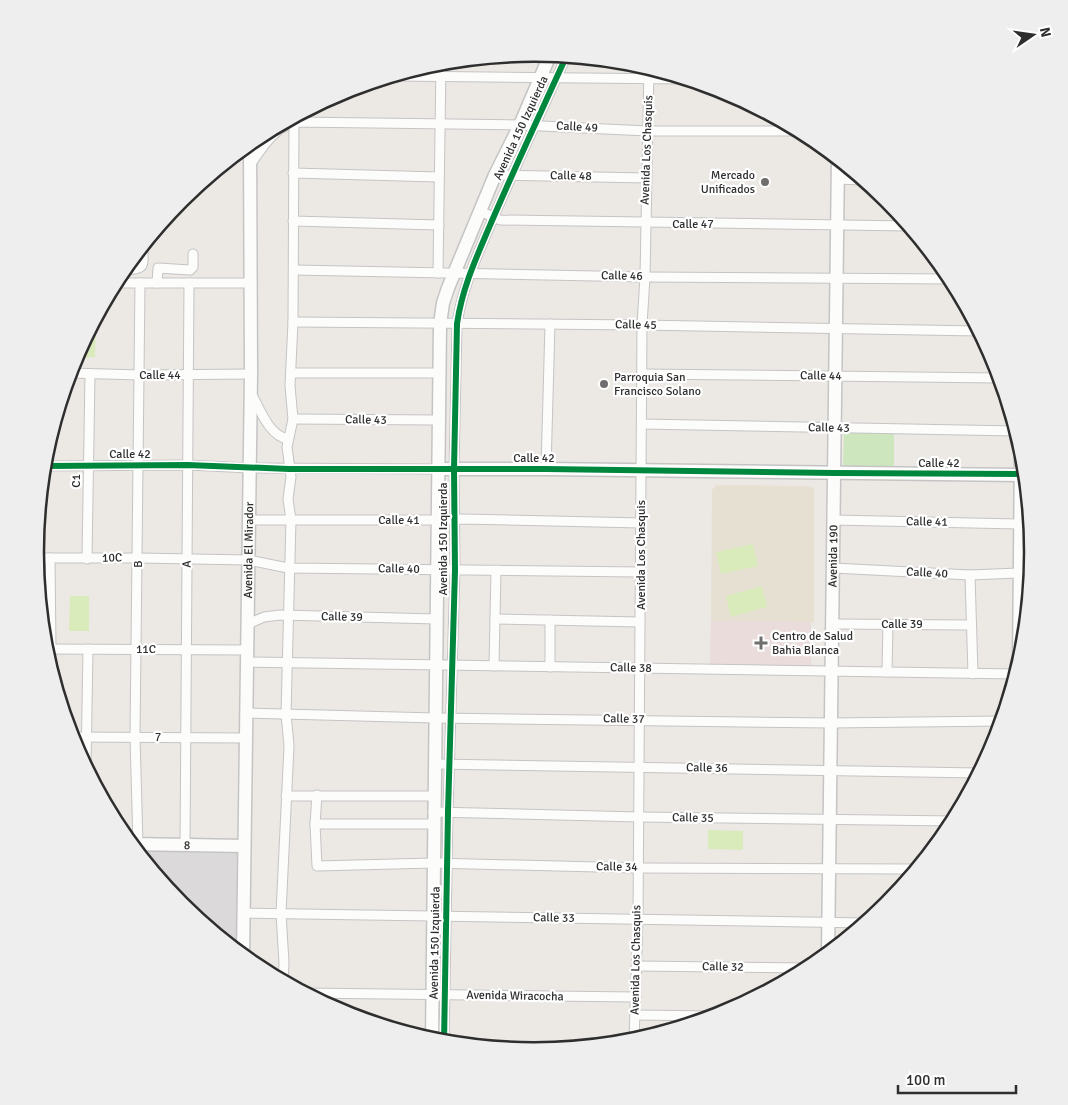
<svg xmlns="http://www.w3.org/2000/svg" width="1068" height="1105" viewBox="0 0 1068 1105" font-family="Signika,sans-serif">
  <rect width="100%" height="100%" fill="#ece8e4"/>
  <polygon fill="#dcd9db" points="136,851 240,853 238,952 181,905"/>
  <polygon fill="#e6e0d3" points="716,485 808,486 814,488 814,622 711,621 712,490"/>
  <polygon fill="#e9dcdb" points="711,621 811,622 811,667 710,664"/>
  <polygon fill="#cee6be" points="844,431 894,433 894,468 843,467"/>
  <g fill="#d9eabb">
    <polygon points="96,318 95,357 75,358"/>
    <polygon points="753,544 758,566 721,574 716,552"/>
    <polygon points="762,586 767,607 731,617 726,596"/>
    <polygon points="70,596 89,596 89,631 69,631"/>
    <polygon points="708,830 743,831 743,850 708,849"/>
  </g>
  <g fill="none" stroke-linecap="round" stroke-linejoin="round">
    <defs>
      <g id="street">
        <polyline points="396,76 684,79"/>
        <path d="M 250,165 C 262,148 273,129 294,122 L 520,125 L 648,131 L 800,131"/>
        <polyline points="293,173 439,177"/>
        <polyline points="495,175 646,178"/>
        <polyline points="838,179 863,180"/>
        <polyline points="480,211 500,220 909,226"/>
        <polyline points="293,221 439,225"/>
        <path d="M 123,270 C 146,269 143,268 143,247"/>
        <polyline points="294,270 645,277 951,279"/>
        <polyline points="438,273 441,63"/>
        <polyline points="115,283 251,283"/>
        <polyline points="157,283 158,268 190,270 193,267 193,254"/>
        <polyline points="293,322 642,325 979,331"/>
        <polyline points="70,373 140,375 251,374"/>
        <polyline points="291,373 439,373"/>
        <polyline points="642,374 1000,378"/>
        <path d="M 252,395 C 260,409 269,436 288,439"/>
        <polyline points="293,419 438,420"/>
        <polyline points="642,424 1016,431"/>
        <polyline points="44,466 188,465 250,468 438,469"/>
        <polyline points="546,469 550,324"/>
        <polyline points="248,520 437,520 461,519 641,523"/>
        <polyline points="834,520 1020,524"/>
        <polyline points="36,558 138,558 248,560 288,568 640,572"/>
        <polyline points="36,558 46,450"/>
        <polyline points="50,558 51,649"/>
        <polyline points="87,559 90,374"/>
        <polyline points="833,568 970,575 1020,573 1032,564"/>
        <polyline points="970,575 973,674"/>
        <polyline points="495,619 640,622"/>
        <polyline points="248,624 264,617 280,615 437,619"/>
        <polyline points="833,624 971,625"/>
        <polyline points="44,649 247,650"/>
        <polyline points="246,662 1016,674"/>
        <polyline points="494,666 496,570"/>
        <polyline points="550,667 550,620"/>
        <polyline points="887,672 888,624"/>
        <polyline points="246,713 435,718 831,723 1002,721"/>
        <polyline points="71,737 245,738"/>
        <polyline points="435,764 979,773"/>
        <polyline points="86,768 88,649"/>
        <polyline points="317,795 315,824 317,866 433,863 638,868 917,869"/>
        <polyline points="286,796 434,796"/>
        <polyline points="433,812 639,817 954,821"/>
        <polyline points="315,824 433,824"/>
        <polyline points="138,844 135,737 140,283"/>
        <polyline points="185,845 189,283"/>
        <polyline points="243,913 866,923"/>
        <polyline points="636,966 810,968"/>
        <polyline points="283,982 284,963 281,913 289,746 286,714 291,520 288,499 291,477 287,447 293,419 290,386 293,322 294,118"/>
        <polyline points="305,993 636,997"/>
        <polyline points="635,1015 715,1016"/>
        <polyline points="634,1041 638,919 642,325 645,277 649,68"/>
        <path d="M 444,1043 L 448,812 L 455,570 L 454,469 L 457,324 C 462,288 477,256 491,223 C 515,167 541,112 566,57"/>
      </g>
      <g id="secondary">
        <polyline points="438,469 546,469 1021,475"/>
        <polyline points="1019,665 1021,448"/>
        <path id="s1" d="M 131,844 L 244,846"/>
        <path id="s2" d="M 828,954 L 838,160"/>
        <path id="s3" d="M 243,956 L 251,374 L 250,143"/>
        <polyline points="432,1040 440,324 443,303 448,288 495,175 520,125 550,55"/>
      </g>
    </defs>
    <use href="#street" stroke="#c5c4c5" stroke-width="11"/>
    <use href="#secondary" stroke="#c5c4c5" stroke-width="15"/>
    <use href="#street" stroke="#fcfcfb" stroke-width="9"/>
    <use href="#secondary" stroke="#fcfcfb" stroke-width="12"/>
    <defs>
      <g id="cycleway">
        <polyline points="44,466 188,465 289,469 546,469 835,473 1025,474"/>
        <path d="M 444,1043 L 448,812 L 455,570 L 454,469 L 457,324 C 462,288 477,256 491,223 C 515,167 541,112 566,57"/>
      </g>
    </defs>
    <use href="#cycleway" stroke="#fff" stroke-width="9"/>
    <use href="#cycleway" stroke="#00873e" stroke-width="6"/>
  </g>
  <g fill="#706f6e" stroke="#fff" stroke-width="2">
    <circle cx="765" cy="182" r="5"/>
    <circle cx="604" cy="384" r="5"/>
    <path d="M758.5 635.5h5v5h5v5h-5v5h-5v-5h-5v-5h5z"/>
  </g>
  <g text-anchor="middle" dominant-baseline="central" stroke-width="4.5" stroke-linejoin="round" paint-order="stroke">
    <g font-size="12" fill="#2e2e2e" stroke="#fff">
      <text transform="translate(577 127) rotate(3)">Calle 49</text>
      <text transform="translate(521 128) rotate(-65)">Avenida 150 Izquierda</text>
      <text transform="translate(647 150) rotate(-88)">Avenida Los Chasquis</text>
      <text transform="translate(571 176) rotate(1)">Calle 48</text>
      <text x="693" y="224">Calle 47</text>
      <text transform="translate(622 276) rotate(1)">Calle 46</text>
      <text transform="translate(636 325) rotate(1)">Calle 45</text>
      <text x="160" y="375">Calle 44</text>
      <text transform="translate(821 376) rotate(1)">Calle 44</text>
      <text transform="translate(366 420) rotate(1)">Calle 43</text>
      <text transform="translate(829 428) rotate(1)">Calle 43</text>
      <text x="130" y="454">Calle 42</text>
      <text x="534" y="458">Calle 42</text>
      <text x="939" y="463">Calle 42</text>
      <text transform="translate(76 481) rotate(-90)">C1</text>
      <text x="399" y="520">Calle 41</text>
      <text transform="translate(927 522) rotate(1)">Calle 41</text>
      <text transform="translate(443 539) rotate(-90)">Avenida 150 Izquierda</text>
      <text stroke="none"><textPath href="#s3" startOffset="406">Avenida El Mirador</textPath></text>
      <text transform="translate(641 555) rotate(-90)">Avenida Los Chasquis</text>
      <text stroke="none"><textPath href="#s2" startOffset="398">Avenida 190</textPath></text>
      <text transform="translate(112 558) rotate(-1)">10C</text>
      <text transform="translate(138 564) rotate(-90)">B</text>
      <text transform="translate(187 564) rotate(-89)">A</text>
      <text transform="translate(399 569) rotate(1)">Calle 40</text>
      <text transform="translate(927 573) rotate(3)">Calle 40</text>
      <text transform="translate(342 617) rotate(1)">Calle 39</text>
      <text x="902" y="624">Calle 39</text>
      <text x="146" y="649">11C</text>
      <text transform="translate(631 668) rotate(1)">Calle 38</text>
      <text transform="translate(624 719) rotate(1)">Calle 37</text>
      <text x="158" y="737">7</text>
      <text transform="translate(707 768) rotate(1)">Calle 36</text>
      <text transform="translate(693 818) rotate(1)">Calle 35</text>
      <text stroke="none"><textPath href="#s1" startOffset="56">8</textPath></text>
      <text transform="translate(617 867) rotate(1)">Calle 34</text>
      <text transform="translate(554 918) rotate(1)">Calle 33</text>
      <text transform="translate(435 943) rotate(-89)">Avenida 150 Izquierda</text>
      <text transform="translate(636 960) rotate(-89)">Avenida Los Chasquis</text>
      <text transform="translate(723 967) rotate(1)">Calle 32</text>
      <text transform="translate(515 996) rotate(1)">Avenida Wiracocha</text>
    </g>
    <g font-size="12" fill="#2e2e2e" stroke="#fff" text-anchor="start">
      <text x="755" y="175" text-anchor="end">Mercado<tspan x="755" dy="14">Unificados</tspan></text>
      <text x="614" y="377">Parroquia San<tspan x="614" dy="14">Francisco Solano</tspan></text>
      <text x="772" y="636">Centro de Salud<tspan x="772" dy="14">Bahia Blanca</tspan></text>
    </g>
  </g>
  <path d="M0 0H1068V1105H0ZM44 552a490 490 0 1 1 980 0a490 490 0 1 1-980 0Z" fill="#eee" fill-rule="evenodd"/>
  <path fill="none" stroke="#2e2e2e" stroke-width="2.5" d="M44 552a490 490 0 1 1 980 0a490 490 0 1 1-980 0Z"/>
  <g transform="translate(1033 35) rotate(77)" stroke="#ffffff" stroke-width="4" paint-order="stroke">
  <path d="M0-4L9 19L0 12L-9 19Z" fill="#2e2e2e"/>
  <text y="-8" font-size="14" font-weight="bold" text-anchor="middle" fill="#2e2e2e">N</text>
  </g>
  <path d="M898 1085v8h118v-8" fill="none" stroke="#2e2e2e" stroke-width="2.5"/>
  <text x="906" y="1085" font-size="15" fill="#2e2e2e" stroke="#ffffff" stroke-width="4" paint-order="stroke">100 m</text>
</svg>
